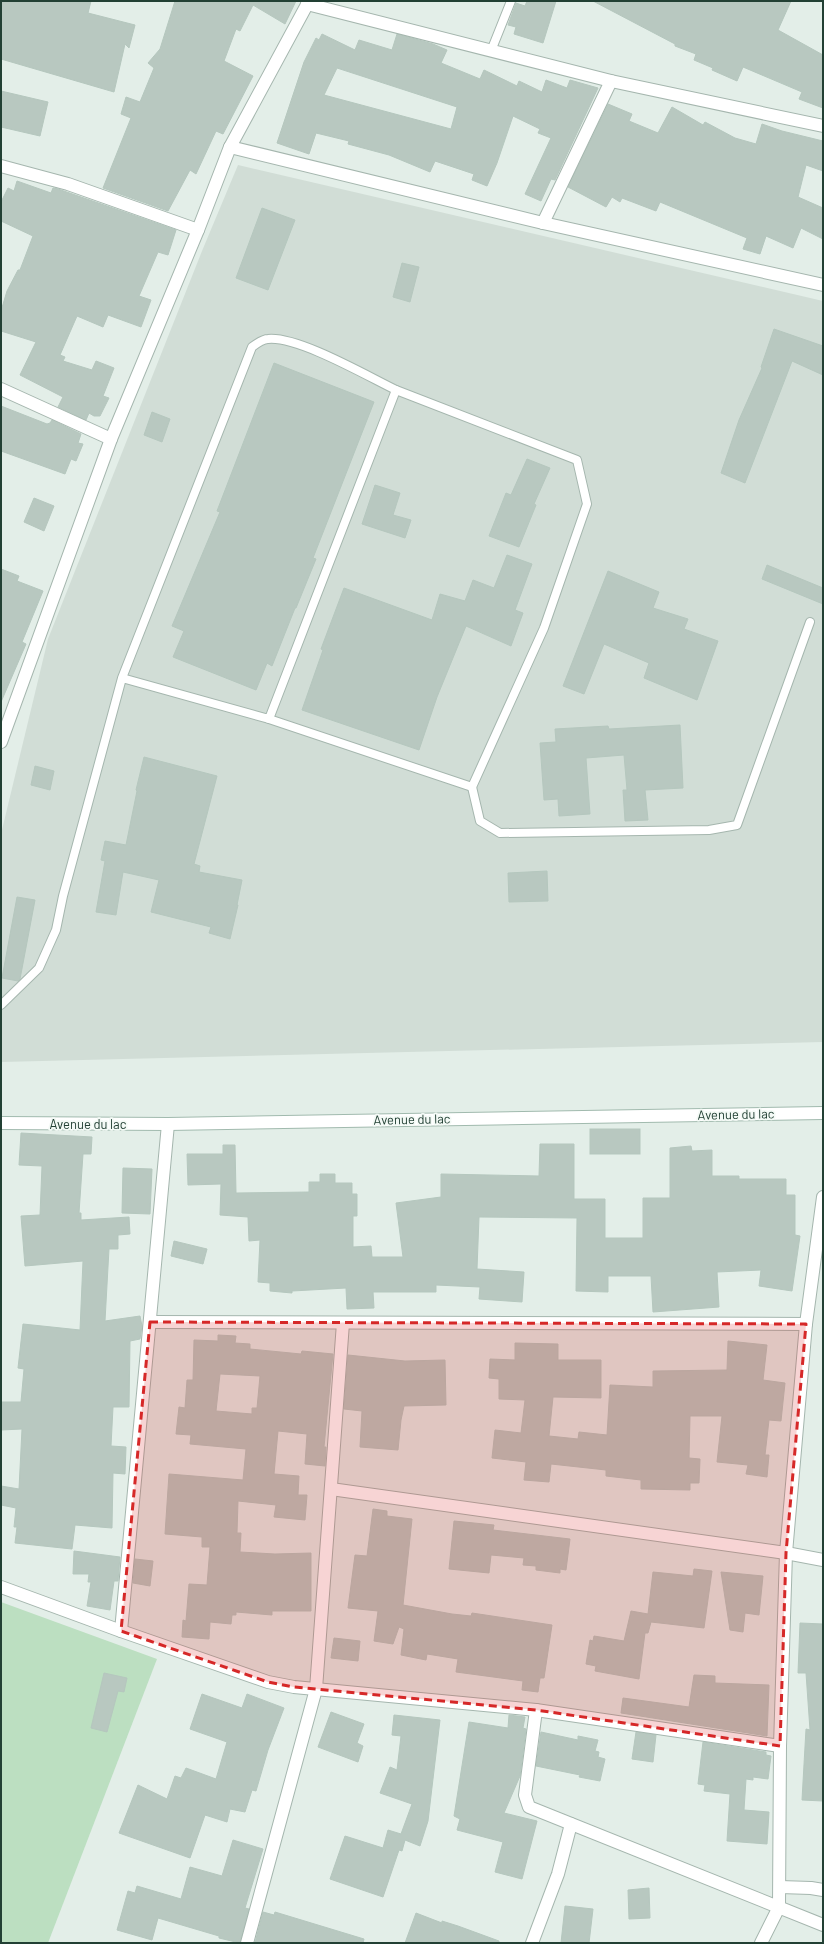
<svg xmlns="http://www.w3.org/2000/svg" width="824" height="1944" viewBox="0 0 824 1944" font-family="Barlow,sans-serif">
  <rect width="100%" height="100%" fill="#e3eee8"/>
  <polygon fill="#d1ddd6" points="238,165 823,301 823,1042 1,1062 1,834 48,639 202,251"/>
  <polygon fill="#bcdfc1" points="1,1602 157,1659 48,1943 1,1943"/>
  <g fill="#b8c8c0" stroke="#b5c7be" fill-rule="evenodd">
    <polygon points="1,1 91,1 88,13 135,25 129,48 125,44 114,92 1,59"/>
    <polygon points="175,1 296,1 285,24 253,5 240,31 236,29 224,61 253,76 223,134 216,131 196,174 190,170 168,211 103,188 131,118 121,114 126,97 140,102 154,68 148,63 160,49"/>
    <polygon points="527,1 556,1 543,43 514,34 516,27 508,25 516,3 525,6"/>
    <polygon points="593,1 791,1 778,30 823,55 823,108 799,99 802,92 743,67 737,81 712,70 713,68 694,60 696,54 675,46 675,44"/>
    <path d="M 322,34 L 355,50 L 359,40 L 392,50 L 397,34 L 433,44 L 447,50 L 441,63 L 480,79 L 484,70 L 517,86 L 519,81 L 542,92 L 546,80 L 567,88 L 570,80 L 598,88 L 555,180 L 551,179 L 541,201 L 525,194 L 551,138 L 538,133 L 540,129 L 513,116 L 497,163 L 487,186 L 472,180 L 474,174 L 435,161 L 430,172 L 389,155 L 348,144 L 349,141 L 316,133 L 309,154 L 277,143 L 304,62 L 316,38 L 319,40 ZM 337,68 L 457,107 L 451,129 L 324,95 Z"/>
    <polygon points="1,91 48,102 40,136 1,127"/>
    <polygon points="608,104 632,114 629,121 658,133 672,107 703,125 705,122 735,138 756,144 762,124 782,131 823,141 823,171 806,165 798,197 823,208 823,239 801,228 793,248 766,236 760,254 743,249 747,238 660,202 656,211 622,198 620,202 612,197 606,207 568,187"/>
    <polygon points="17,181 51,193 53,188 58,189 176,230 168,255 158,252 139,296 151,300 141,327 108,315 103,327 77,316 60,355 65,357 63,361 92,370 96,361 114,368 103,396 109,398 100,416 94,416 89,413 86,420 58,407 63,397 20,375 36,342 1,331 1,311 7,291 18,270 20,270 33,236 1,221 1,202 8,188 14,191"/>
    <polygon points="262,208 295,220 268,290 236,278"/>
    <polygon points="402,263 419,267 410,302 393,297"/>
    <polygon points="774,329 823,346 823,375 792,361 745,483 721,473 739,420 762,368 761,367"/>
    <polygon points="274,363 374,402 313,558 316,559 296,608 295,608 272,666 267,663 256,690 173,657 184,631 172,626 220,512 217,511"/>
    <polygon points="1,406 47,424 50,423 52,420 81,434 78,443 83,444 76,461 71,459 65,474 1,451"/>
    <polygon points="152,412 170,419 162,442 144,435"/>
    <polygon points="527,459 550,468 534,504 536,505 519,547 489,536 506,493 511,495"/>
    <polygon points="375,485 400,493 393,515 411,520 405,538 362,524"/>
    <polygon points="34,498 54,506 44,531 24,522"/>
    <polygon points="507,555 532,564 515,610 523,613 511,646 466,626 437,697 419,750 302,710 323,650 321,649 344,588 432,620 440,594 465,601 473,580 494,588"/>
    <polygon points="767,565 823,588 823,604 762,579"/>
    <polygon points="1,569 19,576 17,581 43,591 22,642 26,644 1,702"/>
    <polygon points="608,571 659,592 653,608 688,619 684,629 718,641 697,700 644,678 649,663 604,644 584,694 563,686"/>
    <polygon points="680,725 683,788 645,790 648,820 625,821 623,790 627,790 624,755 586,758 590,814 559,816 558,799 544,800 540,743 556,742 555,729 608,726 609,729"/>
    <polygon points="144,757 217,776 194,864 200,866 199,872 242,880 237,905 238,905 230,939 209,933 211,927 151,912 159,880 123,872 116,915 96,912 105,861 101,860 105,841 126,845 137,791 136,790"/>
    <polygon points="35,766 54,771 50,790 31,785"/>
    <polygon points="547,871 548,901 509,902 508,873"/>
    <polygon points="17,897 35,900 20,979 18,981 2,978"/>
    <rect x="590" y="1129" width="50" height="25"/>
    <polygon points="21,1133 92,1137 91,1154 83,1154 79,1213 81,1213 81,1220 129,1217 130,1234 118,1235 118,1249 109,1249 105,1321 140,1316 142,1326 140,1339 130,1341 129,1407 113,1407 111,1446 126,1447 125,1474 113,1473 112,1528 75,1525 72,1549 15,1543 17,1527 14,1527 16,1508 1,1505 1,1486 19,1489 22,1429 1,1430 1,1402 21,1402 24,1369 18,1368 23,1324 80,1330 83,1261 25,1266 21,1216 40,1215 42,1166 19,1165"/>
    <polygon points="540,1144 574,1144 574,1199 605,1199 605,1238 643,1238 643,1198 670,1198 670,1148 691,1146 692,1151 712,1150 712,1176 739,1176 739,1179 786,1179 786,1195 795,1195 795,1235 800,1236 792,1291 759,1286 761,1270 717,1272 719,1307 653,1312 651,1276 608,1276 608,1292 576,1291 577,1218 479,1217 477,1269 524,1272 522,1302 479,1299 480,1287 436,1285 436,1292 373,1292 374,1308 347,1309 346,1288 292,1291 292,1293 270,1291 270,1283 258,1282 260,1240 249,1241 248,1217 220,1215 221,1184 188,1185 187,1154 223,1154 223,1145 235,1145 236,1193 309,1192 309,1182 320,1182 320,1174 335,1174 335,1183 352,1183 352,1194 357,1194 357,1216 353,1216 353,1247 371,1246 372,1257 403,1257 396,1203 441,1197 441,1174 539,1176"/>
    <polygon points="123,1168 152,1169 150,1214 122,1213"/>
    <polygon points="174,1241 207,1249 203,1264 171,1256"/>
    <path d="M 218,1335 L 236,1336 L 235,1343 L 250,1344 L 250,1349 L 301,1354 L 302,1351 L 333,1354 L 324,1447 L 326,1447 L 325,1466 L 305,1464 L 307,1434 L 278,1431 L 274,1474 L 299,1476 L 298,1495 L 307,1495 L 305,1520 L 274,1517 L 276,1505 L 238,1501 L 237,1533 L 241,1533 L 240,1552 L 275,1554 L 311,1553 L 311,1611 L 272,1611 L 272,1615 L 236,1612 L 236,1615 L 232,1615 L 231,1624 L 210,1622 L 209,1639 L 182,1637 L 183,1620 L 186,1621 L 189,1584 L 207,1585 L 210,1547 L 202,1547 L 202,1537 L 165,1534 L 169,1474 L 243,1480 L 246,1449 L 190,1444 L 191,1435 L 176,1434 L 179,1407 L 185,1408 L 187,1380 L 193,1380 L 194,1340 L 218,1341 ZM 220,1374 L 260,1376 L 257,1408 L 252,1408 L 252,1414 L 216,1411 Z"/>
    <polygon points="728,1341 767,1345 763,1380 785,1383 781,1421 769,1420 765,1455 769,1455 767,1477 746,1474 748,1465 717,1462 722,1416 690,1416 689,1458 700,1459 699,1483 690,1483 690,1490 641,1489 641,1480 606,1476 606,1470 551,1464 549,1482 524,1480 526,1462 492,1458 495,1430 521,1433 525,1400 499,1399 499,1379 489,1378 490,1359 515,1360 515,1343 558,1344 558,1360 601,1360 601,1398 553,1397 549,1436 578,1439 579,1432 607,1435 610,1385 653,1387 653,1371 727,1370"/>
    <polygon points="348,1355 405,1361 445,1360 446,1405 404,1406 401,1420 398,1450 360,1447 362,1411 344,1409"/>
    <polygon points="373,1509 387,1511 387,1516 412,1519 403,1605 452,1614 471,1616 472,1613 552,1625 544,1678 540,1678 538,1692 522,1690 523,1681 456,1672 458,1659 427,1654 426,1660 401,1655 404,1629 399,1627 393,1644 374,1641 378,1611 348,1608 355,1555 367,1556"/>
    <polygon points="454,1521 494,1525 493,1530 570,1539 566,1570 560,1569 560,1573 536,1570 536,1566 523,1565 524,1558 491,1555 489,1573 449,1569"/>
    <polygon points="74,1551 120,1557 118,1581 114,1581 110,1610 87,1606 91,1582 88,1582 89,1574 73,1574"/>
    <polygon points="135,1559 153,1561 150,1586 133,1583"/>
    <polygon points="694,1569 712,1571 704,1628 651,1622 648,1633 645,1633 639,1679 595,1671 596,1666 586,1664 590,1640 593,1641 594,1636 624,1641 631,1611 648,1614 653,1572 693,1576"/>
    <polygon points="721,1572 763,1576 759,1615 745,1613 743,1632 730,1630"/>
    <polygon points="800,1623 823,1624 823,1801 802,1800 806,1729 810,1730 806,1673 798,1673"/>
    <polygon points="334,1638 360,1641 358,1661 331,1658"/>
    <polygon points="104,1673 127,1678 124,1692 118,1691 107,1732 91,1728"/>
    <polygon points="694,1675 715,1676 715,1683 769,1685 767,1736 621,1713 623,1698 689,1707"/>
    <polygon points="202,1694 242,1708 247,1694 284,1708 268,1750 256,1791 252,1790 245,1812 230,1809 227,1822 205,1815 190,1858 119,1833 138,1785 167,1799 175,1776 181,1778 186,1768 216,1779 227,1742 190,1729"/>
    <polygon points="331,1712 364,1724 357,1743 363,1746 358,1762 318,1747"/>
    <polygon points="394,1715 440,1720 428,1821 420,1846 405,1840 402,1851 399,1850 383,1897 330,1879 345,1836 383,1848 388,1830 401,1834 412,1804 380,1793 390,1767 397,1770 401,1736 392,1735"/>
    <polygon points="509,1715 525,1717 523,1728 526,1729 520,1776 504,1813 537,1821 522,1879 495,1872 503,1842 457,1830 460,1819 454,1816 469,1722 508,1728"/>
    <polygon points="541,1732 578,1740 578,1736 598,1740 595,1751 599,1752 598,1757 605,1759 600,1781 579,1777 580,1775 536,1766"/>
    <polygon points="636,1732 656,1735 653,1762 632,1759"/>
    <polygon points="703,1742 766,1752 766,1755 771,1756 768,1779 753,1777 753,1780 746,1779 744,1810 769,1812 767,1844 727,1841 730,1794 704,1791 705,1785 698,1784"/>
    <polygon points="233,1840 263,1849 245,1908 249,1909 240,1943 219,1938 219,1936 158,1918 152,1940 117,1930 128,1891 135,1893 137,1886 181,1899 190,1867 222,1876"/>
    <polygon points="649,1888 650,1918 629,1919 628,1890"/>
    <polygon points="565,1906 593,1909 589,1943 561,1943"/>
    <polygon points="263,1912 274,1915 275,1912 364,1939 363,1943 255,1943"/>
    <polygon points="416,1913 442,1923 442,1921 458,1926 499,1941 499,1943 405,1943"/>
  </g>
  <g fill="none" stroke-linecap="round" stroke-linejoin="round">
    <defs>
      <g id="lane">
        <polyline points="491,51 511,1"/>
        <polyline points="269,719 472,787 544,628 587,504 577,460 396,390"/>
        <polyline points="472,787 480,821 500,833 709,830 737,825 810,622"/>
        <path d="M 1,1005 L 39,968 L 56,930 L 63,896 L 122,678 L 252,347 C 256,344 263,339 268,339 C 298,336 367,376 396,390 L 269,719 L 122,678"/>
      </g>
      <g id="street">
        <polyline points="307,4 611,81 823,126"/>
        <polyline points="230,147 543,223 823,285"/>
        <polyline points="1,166 68,184 198,230"/>
        <polyline points="543,223 611,81"/>
        <polyline points="1,389 111,439"/>
        <polyline points="1,742 111,439 198,230 230,147 309,1"/>
        <polyline points="150,1322 806,1324"/>
        <polyline points="331,1489 786,1553 823,1560"/>
        <polyline points="1,1587 121,1631 268,1682 294,1687 536,1710 780,1746"/>
        <polyline points="121,1631 168,1124"/>
        <polyline points="536,1710 525,1795 529,1807 823,1925"/>
        <polyline points="780,1887 811,1888 823,1890"/>
        <polyline points="247,1943 316,1689 343,1323"/>
        <polyline points="532,1943 558,1874 571,1824"/>
        <polyline points="761,1943 779,1907 780,1746 786,1553 806,1324 823,1197"/>
      </g>
      <polyline id="secondary" points="1,1123 168,1124 823,1113"/>
    </defs>
    <use href="#lane" stroke="#a5b6ae" stroke-width="10"/>
    <use href="#street" stroke="#a5b6ae" stroke-width="14"/>
    <use href="#secondary" stroke="#a1baae" stroke-width="14"/>
    <use href="#lane" stroke="#fff" stroke-width="8"/>
    <use href="#street" stroke="#fff" stroke-width="12"/>
    <use href="#secondary" stroke="#fff" stroke-width="12"/>
  </g>
  <path fill="#d62828" fill-opacity="0.2" stroke="#d62828" stroke-width="3" stroke-dasharray="8 5" stroke-linejoin="round" d="M 150,1322 L 806,1324 L 786,1553 L 780,1746 L 536,1710 L 294,1687 L 268,1682 L 121,1631 Z"/>
  <g text-anchor="middle" dominant-baseline="central" stroke-width="3.5" stroke-linejoin="round" paint-order="stroke">
    <g font-size="13" fill="#224034" stroke="#f4faf6">
      <text transform="translate(736 1114) rotate(-1)">Avenue du lac</text>
      <text transform="translate(412 1119) rotate(-1)">Avenue du lac</text>
      <text x="88" y="1124">Avenue du lac</text>
    </g>
  </g>
  <rect width="824" height="1944" fill="none" stroke="#224034" stroke-width="4"/>
</svg>
